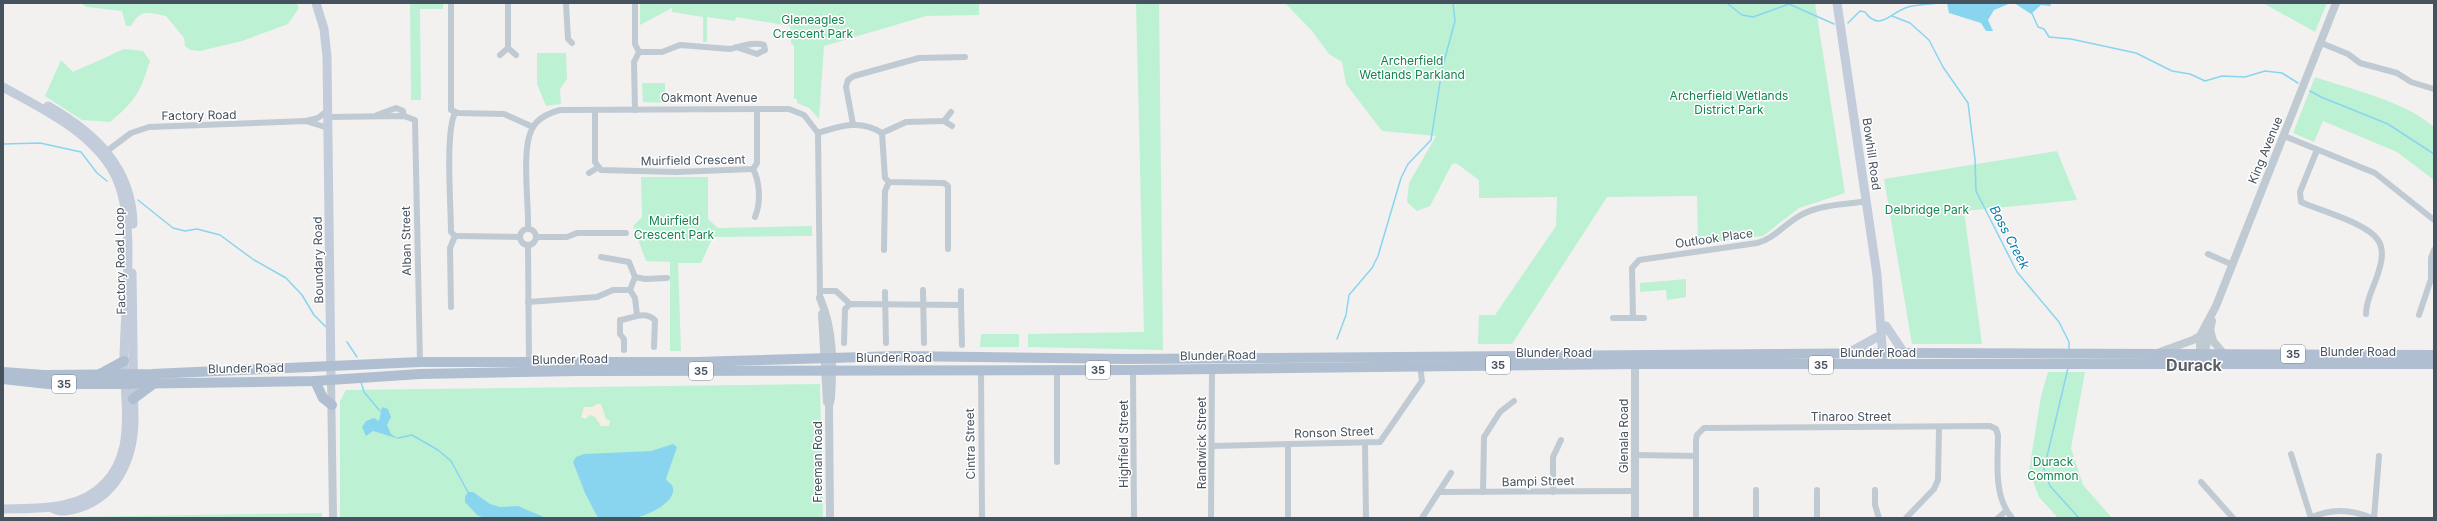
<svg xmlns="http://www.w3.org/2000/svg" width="2437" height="521" viewBox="0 0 2437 521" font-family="Inter,sans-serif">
  <rect width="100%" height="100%" fill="#f3f0f0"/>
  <g fill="#bdf1d4">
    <path d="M 80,3 L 297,3 L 299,8 L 288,24 L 242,41 L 200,51 L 190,50 L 185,46 L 184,38 L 166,16 C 148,13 141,8 131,26 L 126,26 L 122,11 L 87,7 Z"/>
    <polygon points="410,3 443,3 443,9 420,9 421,100 411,100"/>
    <polygon points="640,3 979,3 979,15 926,16 824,46 819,119 809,108 797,103 797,99 794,99 794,46 791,43 790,26 736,17 735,21 707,17 707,42 703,42 703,17 672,12 672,8 640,25"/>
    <polygon points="1136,3 1159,3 1163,350 1028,347 1028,334 1144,332"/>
    <polygon points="1285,3 1815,3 1845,193 1799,208 1763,236 1698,244 1697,196 1607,197 1512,344 1478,344 1479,315 1495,315 1556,226 1557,197 1479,198 1479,180 1456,163 1452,164 1430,206 1417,211 1407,202 1409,183 1436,136 1382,131 1346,84 1342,62 1329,54 1312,31"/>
    <polygon points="2263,3 2327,3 2315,32"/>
    <path d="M 124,49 L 143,51 L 150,61 C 139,94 137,99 110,122 L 82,120 L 45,96 L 61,60 L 73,72 Z"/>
    <polygon points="537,53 566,53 567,79 560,89 561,104 546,106 537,84"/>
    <path d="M 2315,77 C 2353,90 2404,101 2434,127 L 2434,180 L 2397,152 L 2323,121 L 2314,142 L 2293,133 Z"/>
    <polygon points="642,83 665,83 665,103 643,102"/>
    <polygon points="2057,151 2077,200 1964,211 1982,344 1912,344 1884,179"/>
    <polygon points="641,177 708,177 708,219 718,228 812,226 812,236 713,237 701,263 678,263 681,351 670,351 670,262 646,261 633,226 642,217"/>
    <polygon points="1686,279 1686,297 1667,300 1666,290 1640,292 1640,283"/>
    <polygon points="981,334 1019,334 1019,347 980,347"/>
    <polygon points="2048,372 2085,372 2071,448 2083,485 2112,518 2058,518 2039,497 2029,471 2041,396"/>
    <polygon points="820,384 823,518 340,518 340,401 346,390"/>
    <polygon points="322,513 322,518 3,518"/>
  </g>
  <polygon fill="#f4efe1" points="597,404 601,404 606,419 610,421 609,426 601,426 595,417 590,415 585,419 581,417 584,407 592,407"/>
  <g fill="#89d5f0">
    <polygon points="1947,3 2011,3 1994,10 1988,20 1993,31 1986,31 1981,23 1949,13"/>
    <polygon points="2014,3 2050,3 2051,6 2041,5 2031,14"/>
    <polygon points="382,407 388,409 391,417 387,425 391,434 399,439 373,431 366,436 362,427 366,421 374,418 379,421"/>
    <path d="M 673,444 L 677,447 L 666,479 C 668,483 672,483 673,488 C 676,503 645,517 633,518 C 622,519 610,518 598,518 L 585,493 L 573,462 L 576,457 L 584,454 L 651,451 Z"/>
    <polygon points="468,492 473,492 490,504 500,507 518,506 546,518 484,518 477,515 465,502 465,497"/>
  </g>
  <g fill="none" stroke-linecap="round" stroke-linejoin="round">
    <g stroke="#89d5f0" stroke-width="1.5">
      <polyline points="1727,3 1742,15 1753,17 1789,4 1834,24"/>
      <polyline points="2031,11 2038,27 2044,29 2049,37 2071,39 2136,53 2172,71 2190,74 2205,81 2222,76 2245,77 2265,71 2282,73 2298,83"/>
      <polyline points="1892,16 1910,23 1929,40 1943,67 1968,103 1975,159 1976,191 2017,272 2059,322 2069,342 2069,350"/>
      <path d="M 1848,23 L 1860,11 L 1865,12 C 1880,33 1892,11 1908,7 C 1918,4 1930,4 1940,3"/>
      <polyline points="2310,91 2321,97 2388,124 2434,154"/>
      <polyline points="3,144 40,143 81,152 97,173 107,181"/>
      <polyline points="138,200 173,228 185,231 197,229 220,235 254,260 286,278 302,295 314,315 326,327"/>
      <polyline points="1337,339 1346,315 1349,295 1372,268 1378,256 1401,178 1408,164 1431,140 1442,69 1455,21 1453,3"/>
      <polyline points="347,342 357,357"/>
      <polyline points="2068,368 2044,469 2050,486 2079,518"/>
      <polyline points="361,382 364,392 380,411"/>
      <polyline points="398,438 412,435 438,450 451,461 469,494"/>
    </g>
    <g stroke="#c0cad2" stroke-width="6">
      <polyline points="451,3 451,110 458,113 504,114 533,127"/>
      <polyline points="508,3 508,48"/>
      <polyline points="566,3 568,39 572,43"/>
      <polyline points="635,3 635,44 639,52 634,62 635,110"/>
      <polyline points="2321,43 2348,54 2360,63 2397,73 2411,82 2434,89"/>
      <path d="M 639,52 L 662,52 L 680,45 L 730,49 C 739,47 755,41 764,45 L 765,50 L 757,54 L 736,47"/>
      <polyline points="500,55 508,48 516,55"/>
      <polyline points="595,110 595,162 601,170 676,172 753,169 757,163 757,109"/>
      <path d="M 455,113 C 445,132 451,207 451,232 L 455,236"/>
      <polyline points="377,115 396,108 403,111 404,116"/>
      <polyline points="328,117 404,116 415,120 420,362"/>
      <polyline points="306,121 318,118 328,110"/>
      <polyline points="944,121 952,126"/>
      <polyline points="853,124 846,87 848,80 854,76 919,58 965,57"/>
      <path d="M 818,133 C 840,126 861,119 882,133 L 885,178 L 889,182 L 944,183 L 948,186 L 948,249"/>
      <polyline points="882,133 906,122 944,121 951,112"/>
      <polyline points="2284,136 2375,173 2434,220"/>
      <path d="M 2317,150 L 2300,192 L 2301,202 C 2321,211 2367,223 2378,240 C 2384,249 2382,261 2379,270 C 2375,286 2366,298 2366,314"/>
      <polyline points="103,154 131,133 149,127 306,121 328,128"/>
      <path d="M 753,169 C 760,182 761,203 755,217"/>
      <polyline points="589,173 597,168"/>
      <circle cx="528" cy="237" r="8"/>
      <path d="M 528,229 C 529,204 521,149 532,129 C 537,118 549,113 560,110 L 789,109 L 804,115 L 818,133 L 820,298"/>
      <polyline points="455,236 520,237"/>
      <polyline points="536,237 567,237 577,233 626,233"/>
      <polyline points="528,245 529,364"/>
      <polyline points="884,250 885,191 889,182"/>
      <polyline points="2208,254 2233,265"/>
      <polyline points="601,257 629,262 635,277 645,279 667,278"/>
      <polyline points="635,277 630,290 635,298 637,315"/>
      <polyline points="923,290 924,343"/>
      <polyline points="820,291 836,291 850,304"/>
      <polyline points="961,291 961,305"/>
      <polyline points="885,292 886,343"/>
      <polyline points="528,302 597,297 613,290 630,290"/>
      <polyline points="451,307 450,248 455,236"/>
      <polyline points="2419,315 2431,279 2431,258 2434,250"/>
      <path d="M 1633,317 L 1632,268 L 1639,260 L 1757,243 C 1776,238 1786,222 1803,214 C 1822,204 1846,205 1867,201"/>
      <polyline points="1613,318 1644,318"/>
      <polyline points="844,343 845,309 850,304 961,305 962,345"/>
      <path d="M 624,350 L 624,339 L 620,334 L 620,320 C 632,319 643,310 655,320 L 654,347"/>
      <polyline points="1057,369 1057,462"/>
      <polyline points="981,370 982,518"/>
      <polyline points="1133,370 1134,518"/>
      <polyline points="1365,444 1366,518"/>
      <polyline points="1288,445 1288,518"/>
      <polyline points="1212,446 1380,442 1422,381 1420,365"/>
      <polyline points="2291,454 2311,518"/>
      <polyline points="1635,455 1696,456"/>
      <polyline points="2201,482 2233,518"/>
      <polyline points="1875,490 1875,505 1879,518"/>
      <polyline points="1440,492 1635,491"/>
      <polyline points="1483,492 1484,437 1500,412 1514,401"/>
      <polyline points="1553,492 1553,457 1561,440"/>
      <polyline points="1211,518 1212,368"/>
      <polyline points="1422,518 1451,473"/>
      <path d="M 1696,518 L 1696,440 L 1697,435 L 1704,428 L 1990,426 L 1996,429 L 1998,435 C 1998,462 1993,496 2012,518"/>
      <polyline points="1756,518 1756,490"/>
      <polyline points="1817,518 1817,490"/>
      <polyline points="1906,518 1934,489 1938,480 1939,428"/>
      <polyline points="1998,518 2006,511"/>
      <path d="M 2310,518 C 2331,508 2351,509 2372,518"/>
      <polyline points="2374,518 2379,456"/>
    </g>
    <g stroke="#c0cad2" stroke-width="8">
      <path d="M 820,298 C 834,331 833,363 831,398 L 829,406 L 830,518"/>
      <polyline points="822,314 827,402"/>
      <polyline points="2210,329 2213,341 2224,354"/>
      <polyline points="2160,352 2193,340 2200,336"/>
      <polyline points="1635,359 1635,518"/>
      <polyline points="2200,359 2200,336 2216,306 2336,3"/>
      <polyline points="2203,360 2212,321"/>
      <polyline points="331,380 333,518"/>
    </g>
    <g stroke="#c2ccda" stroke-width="9">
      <polyline points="316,3 324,29 327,57 331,380"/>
      <polyline points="1837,3 1877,275 1883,360"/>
      <path d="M 3,87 C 42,109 91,131 114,173 C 138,217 124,309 124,361 C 125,389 129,419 124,446 C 121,460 115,473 105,483 C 79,511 38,508 3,509"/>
      <path d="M 48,106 C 95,133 132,167 133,224"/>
      <polyline points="1886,326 1904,353"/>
      <polyline points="1848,353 1881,335"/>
      <path d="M 52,508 C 61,513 69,511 79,508 C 117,496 133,459 134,422 L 132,273"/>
    </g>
    <g stroke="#afbed0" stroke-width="10">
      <polyline points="3,372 44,375 152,374 420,362 696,362 899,356 1127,359 1904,353 2434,355"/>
      <polyline points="100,374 124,361"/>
      <polyline points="3,379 48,384 116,384 315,381 420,374 577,371 1133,370 1635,364 2434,364"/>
      <polyline points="315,381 323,398 332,405"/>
      <polyline points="133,399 156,382"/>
    </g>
  </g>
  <g text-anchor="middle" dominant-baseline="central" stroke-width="3" stroke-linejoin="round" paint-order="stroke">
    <g fill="#fff" stroke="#7e868f" stroke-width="1">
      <rect x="2281" y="345" width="24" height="18" rx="3"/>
      <rect x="1486" y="356" width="24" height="18" rx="3"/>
      <rect x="1809" y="356" width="24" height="18" rx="3"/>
      <rect x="1086" y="361" width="24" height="18" rx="3"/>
      <rect x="689" y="362" width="24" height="18" rx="3"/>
      <rect x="52" y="375" width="24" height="18" rx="3"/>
    </g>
    <g font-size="11" font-weight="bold" fill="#47525f">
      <text x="2293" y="354">35</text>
      <text x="1498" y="365">35</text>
      <text x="1821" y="365">35</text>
      <text x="1098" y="370">35</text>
      <text x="701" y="371">35</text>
      <text x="64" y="384">35</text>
    </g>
    <g font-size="12" fill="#138452" stroke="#fff">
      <text x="813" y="19">Gleneagles<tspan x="813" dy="14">Crescent Park</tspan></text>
      <text x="1412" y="60">Archerfield<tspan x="1412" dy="14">Wetlands Parkland</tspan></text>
      <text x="1729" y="95">Archerfield Wetlands<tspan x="1729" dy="14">District Park</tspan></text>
      <text x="1927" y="209">Delbridge Park</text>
      <text x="674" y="220">Muirfield<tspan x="674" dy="14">Crescent Park</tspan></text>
      <text x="2053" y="461">Durack<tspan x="2053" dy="14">Common</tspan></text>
    </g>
    <g font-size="12" fill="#47525f" stroke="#fff">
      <text x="709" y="97">Oakmont Avenue</text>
      <text transform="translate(199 115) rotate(-1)">Factory Road</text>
      <text transform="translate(2265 150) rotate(-68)">King Avenue</text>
      <text transform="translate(1872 154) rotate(82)">Bowhill Road</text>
      <text transform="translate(693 160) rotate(-1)">Muirfield Crescent</text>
      <text transform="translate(1714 238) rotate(-8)">Outlook Place</text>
      <text transform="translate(406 241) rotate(-91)">Alban Street</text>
      <text transform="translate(318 260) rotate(-91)">Boundary Road</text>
      <text transform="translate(120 261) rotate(-91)">Factory Road Loop</text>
      <text x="2358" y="351">Blunder Road</text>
      <text x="1554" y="352">Blunder Road</text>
      <text x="1878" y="352">Blunder Road</text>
      <text transform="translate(1218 355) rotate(-1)">Blunder Road</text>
      <text x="894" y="357">Blunder Road</text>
      <text transform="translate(570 359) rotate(-1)">Blunder Road</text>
      <text transform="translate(246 368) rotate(-1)">Blunder Road</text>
      <text x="1851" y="416">Tinaroo Street</text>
      <text transform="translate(1334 432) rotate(-2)">Ronson Street</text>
      <text transform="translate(1623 436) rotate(-90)">Glenala Road</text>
      <text transform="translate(1201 443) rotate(-90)">Randwick Street</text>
      <text transform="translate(970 444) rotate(-91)">Cintra Street</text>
      <text transform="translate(1123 444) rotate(-90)">Highfield Street</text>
      <text transform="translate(817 462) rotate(-90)">Freeman Road</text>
      <text transform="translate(1538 481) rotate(-1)">Bampi Street</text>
    </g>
    <g font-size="13" font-style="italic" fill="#077faa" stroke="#fff">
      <text transform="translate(2010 237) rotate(62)">Boss Creek</text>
    </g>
    <g font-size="16" font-weight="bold" fill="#5c6065" stroke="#fff">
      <text x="2194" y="365">Durack</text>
    </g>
  </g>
  <rect width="2437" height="521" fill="none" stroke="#47525f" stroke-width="8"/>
</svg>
